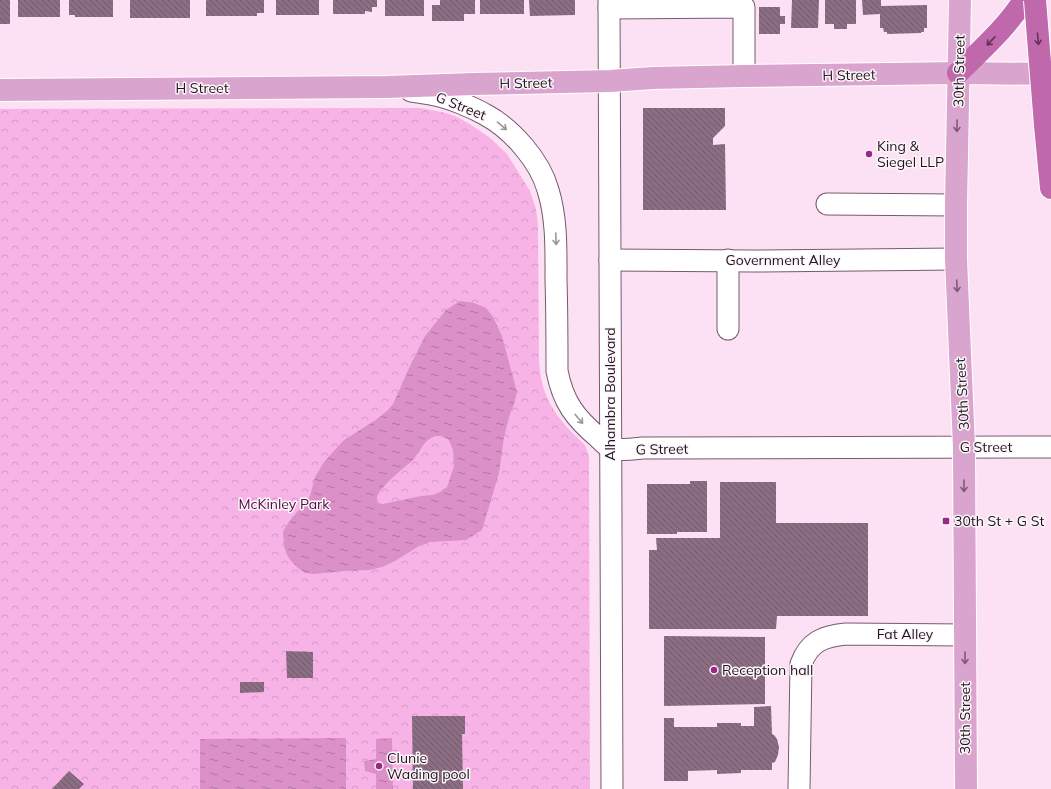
<svg xmlns="http://www.w3.org/2000/svg" width="1051" height="789" viewBox="0 0 1051 789" font-family="Mulish,sans-serif">
  <defs>
    <pattern id="park-crowns" width="20" height="18" patternUnits="userSpaceOnUse"><rect width="20" height="18" fill="#f8b3e6"/><path d="M2 6a3 3 0 1 1 6 0M12 15a3 3 0 1 1 6 0" fill="none" stroke="#d499c5"/></pattern>
    <pattern id="water-ripples" width="26" height="14" patternUnits="userSpaceOnUse"><rect width="26" height="14" fill="#db90c8"/><path d="M2 4q2-2 4 0t4 0M15 11q2-2 4 0t4 0" fill="none" stroke="#b174a2"/></pattern>
    <pattern id="building-back-hatch" width="6" height="6" patternUnits="userSpaceOnUse"><rect width="6" height="6" fill="#8b6e83"/><path d="M-1 5l2 2M0 0l6 6M5-1l2 2" fill="none" stroke="#71596b"/></pattern>
  </defs>
  <rect width="100%" height="100%" fill="#fce1f4"/>
  <path fill="url(#park-crowns)" d="M 394,108 L 420,108 L 442,112 L 455,116 L 468,123 L 489,137 L 507,154 L 530,191 L 536,209 L 538,225 L 539,358 C 540,397 556,418 583,443 L 586,447 L 589,457 L 590,789 L 0,789 L 0,109 Z"/>
  <g fill="url(#water-ripples)" fill-rule="evenodd">
    <path d="M 460,301 L 474,303 L 486,308 L 493,317 L 502,336 L 517,392 L 514,404 L 509,417 L 504,437 L 499,473 L 482,530 L 466,540 L 430,542 L 419,546 L 395,561 L 382,567 L 369,570 L 345,571 L 314,574 L 305,573 L 298,568 L 291,561 L 287,555 L 284,546 L 283,531 L 289,522 L 310,496 L 315,477 L 324,462 L 343,441 L 377,419 L 388,410 L 393,404 L 410,366 L 425,336 L 446,310 ZM 435,436 L 442,436 L 449,440 L 453,450 L 454,466 L 447,487 L 442,491 L 433,495 L 421,496 L 383,504 C 360,502 406,466 412,461 C 420,453 423,440 435,436 Z"/>
    <polygon points="346,738 346,789 200,789 200,739"/>
    <polygon points="392,738 393,789 376,789 376,774 365,771 364,761 376,759 376,739"/>
  </g>
  <g fill="url(#building-back-hatch)">
    <rect x="0" y="0" width="10" height="24"/>
    <rect x="18" y="0" width="42" height="17"/>
    <polygon points="69,0 113,0 113,17 75,17 75,15 69,15"/>
    <rect x="130" y="0" width="60" height="18"/>
    <polygon points="206,0 264,0 264,13 257,13 257,16 206,16"/>
    <rect x="276" y="0" width="43" height="15"/>
    <polygon points="333,0 377,0 377,7 372,7 372,12 365,11 365,14 333,14"/>
    <rect x="385" y="0" width="39" height="16"/>
    <polygon points="440,0 475,0 475,14 464,14 464,21 432,21 432,5 440,5"/>
    <rect x="480" y="0" width="44" height="14"/>
    <polygon points="529,0 575,0 575,15 530,16"/>
    <polygon points="792,0 819,0 818,28 791,28"/>
    <polygon points="825,0 856,0 856,24 847,24 847,29 834,29 834,24 825,24"/>
    <polygon points="862,0 881,0 881,6 927,5 927,28 924,28 924,32 921,32 921,33 887,34 887,32 884,32 883,28 880,28 880,14 863,15"/>
    <polygon points="759,7 780,7 780,16 785,16 785,24 780,24 780,34 759,34"/>
    <polygon points="643,108 725,108 725,126 713,138 713,145 725,144 726,210 643,210"/>
    <polygon points="690,481 707,481 707,532 677,532 677,534 647,534 647,484 690,484"/>
    <polygon points="720,482 776,482 776,523 868,523 868,616 777,616 776,629 649,629 649,550 657,550 656,538 720,538"/>
    <polygon points="664,636 765,637 765,704 664,706"/>
    <polygon points="286,651 313,652 313,678 287,678"/>
    <polygon points="240,682 264,682 264,692 240,693"/>
    <polygon points="771,706 772,734 774,735 777,739 779,747 778,755 775,762 772,763 772,770 741,770 741,773 717,774 717,770 688,771 688,781 664,781 664,718 674,718 674,727 717,727 717,723 741,723 741,726 754,726 754,707"/>
    <polygon points="412,716 465,716 465,734 462,734 463,789 413,789"/>
    <polygon points="69,771 84,784 79,789 52,789"/>
  </g>
  <g fill="none" stroke-linecap="round" stroke-linejoin="round">
    <defs>
      <g id="minor">
        <polyline points="609,0 612,789"/>
        <polyline points="609,8 744,7 744,76"/>
        <path d="M 411,91 C 419,92 427,93 435,95 C 450,98 472,107 486,115 C 512,129 540,161 548,190 C 557,219 556,250 556,280 C 557,311 557,341 557,371 C 563,402 575,418 599,438 C 602,441 606,446 611,448 C 620,451 632,449 642,448 L 1051,447"/>
        <polyline points="827,204 956,205"/>
        <polyline points="610,260 753,261 956,259"/>
        <polyline points="728,260 728,329"/>
        <path d="M 799,789 L 801,664 C 809,642 823,636 846,634 L 965,635"/>
      </g>
      <g id="major">
        <polyline points="960,0 956,205 956,259 964,447 966,789"/>
        <polyline points="0,90 387,87 473,84 610,81 653,78 744,76 958,73 1051,74"/>
      </g>
      <g id="highway">
        <path d="M 958,73 C 981,50 1007,27 1024,0"/>
        <polyline points="1045,125 1051,188"/>
      </g>
    </defs>
    <use href="#minor" stroke="#765a6f" stroke-width="23"/>
    <use href="#major" stroke="#fff" stroke-width="24"/>
    <use href="#highway" stroke="#fff" stroke-width="24"/>
    <use href="#minor" stroke="#fff" stroke-width="21"/>
    <use href="#major" stroke="#d9a4cd" stroke-width="22"/>
    <use href="#highway" stroke="#c068ac" stroke-width="22"/>
    <defs>
      <polyline id="highway-bridge" points="1035,0 1045,125"/>
    </defs>
    <use href="#highway-bridge" stroke="#fff" stroke-width="24" stroke-linecap="butt"/>
    <use href="#highway-bridge" stroke="#c068ac" stroke-width="22"/>
  </g>
  <defs><path id="oneway-shaft" d="M-6 0H5M1.5-3L5.5 0L1.5 3" fill="none" stroke-width="1.6" stroke-linecap="round" stroke-linejoin="round"/></defs>
  <g stroke="#603656">
    <use href="#oneway-shaft" transform="translate(1038 39) rotate(85)"/>
    <use href="#oneway-shaft" transform="translate(991 41) rotate(133)"/>
  </g>
  <g stroke="#9b9599">
    <use href="#oneway-shaft" transform="translate(502 126) rotate(40)"/>
    <use href="#oneway-shaft" transform="translate(556 239) rotate(88)"/>
    <use href="#oneway-shaft" transform="translate(579 419) rotate(50)"/>
  </g>
  <g stroke="#7c5c75">
    <use href="#oneway-shaft" transform="translate(957 126) rotate(91)"/>
    <use href="#oneway-shaft" transform="translate(957 286) rotate(87)"/>
    <use href="#oneway-shaft" transform="translate(964 486) rotate(90)"/>
    <use href="#oneway-shaft" transform="translate(965 658) rotate(90)"/>
  </g>
  <g fill="#9a2885" stroke="#fcf5fa" stroke-width="1.5">
    <circle cx="869" cy="154" r="4"/>
    <rect x="942" y="517" width="8" height="8" rx="2"/>
    <circle cx="714" cy="670" r="4"/>
    <circle cx="379" cy="766" r="4"/>
  </g>
  <g text-anchor="middle" dominant-baseline="central" stroke-width="3" stroke-linejoin="round" paint-order="stroke">
    <g font-size="14" fill="#20141d" stroke="#fcf5fa">
      <text transform="translate(959 71) rotate(-89)">30th Street</text>
      <text transform="translate(849 75) rotate(-1)">H Street</text>
      <text transform="translate(526 83) rotate(-1)">H Street</text>
      <text x="202" y="88">H Street</text>
      <text transform="translate(461 106) rotate(22)">G Street</text>
      <text x="783" y="260">Government Alley</text>
      <text transform="translate(610 394) rotate(-90)">Alhambra Boulevard</text>
      <text transform="translate(962 394) rotate(-93)">30th Street</text>
      <text x="986" y="447">G Street</text>
      <text transform="translate(662 449) rotate(-1)">G Street</text>
      <text x="905" y="634">Fat Alley</text>
      <text transform="translate(965 718) rotate(-90)">30th Street</text>
    </g>
    <g font-size="14" fill="#20141d" stroke="#fcf5fa" text-anchor="start">
      <text x="877" y="146">King &amp;<tspan x="877" dy="16">Siegel LLP</tspan></text>
      <text x="954" y="521">30th St + G St</text>
      <text x="722" y="670">Reception hall</text>
      <text x="387" y="758">Clunie<tspan x="387" dy="16">Wading pool</tspan></text>
    </g>
    <g font-size="14" fill="#4f0c44" stroke="#fcf5fa">
      <text x="284" y="504">McKinley Park</text>
    </g>
  </g>
</svg>
